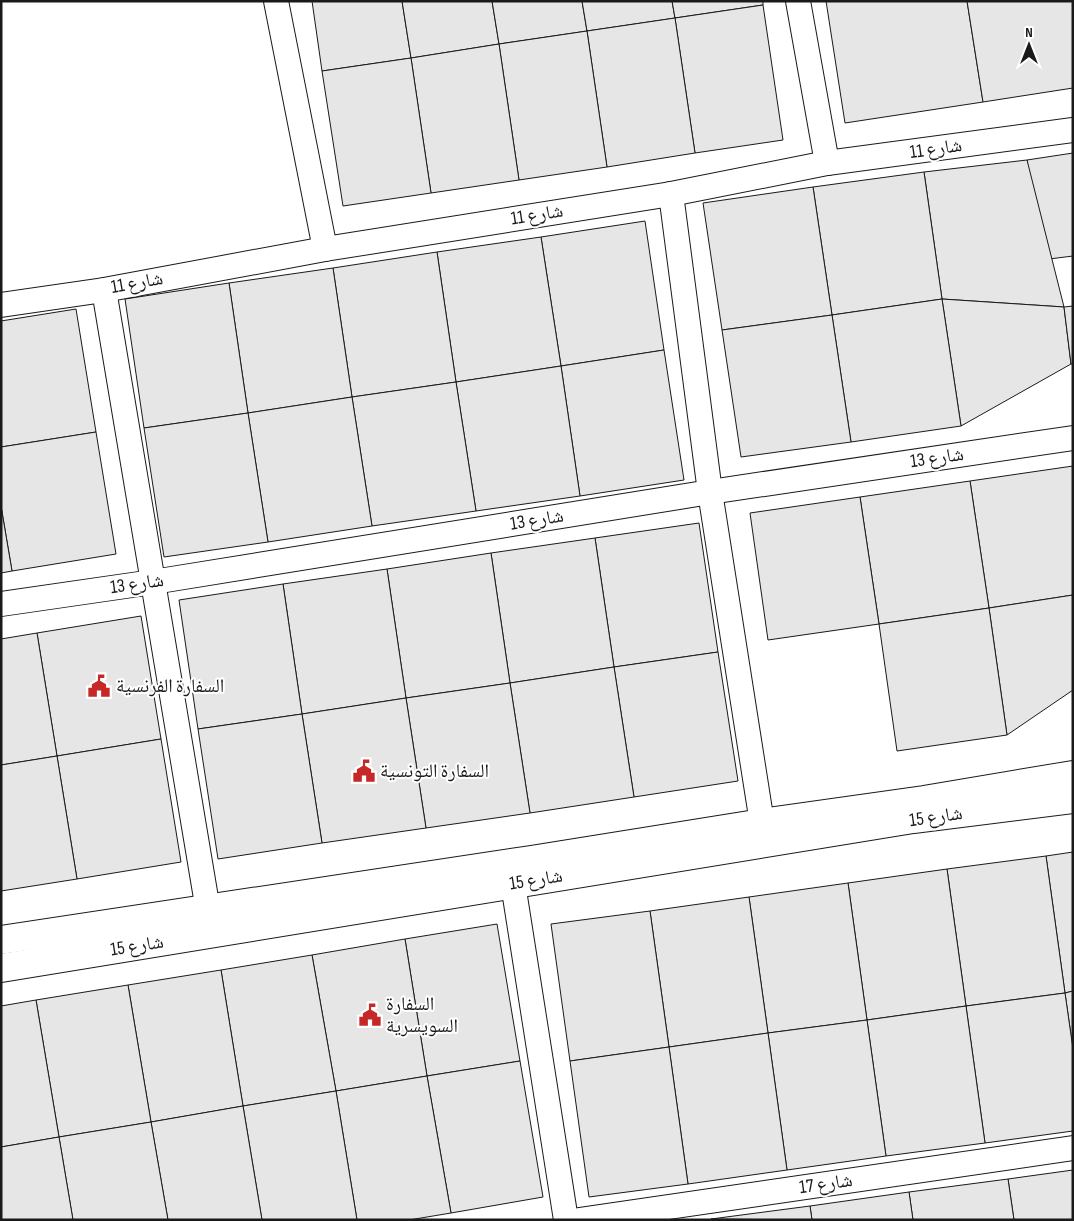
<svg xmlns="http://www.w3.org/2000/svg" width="1074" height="1221" viewBox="0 0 1074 1221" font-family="'Sofia Sans Condensed','Noto Naskh Arabic',sans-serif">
  <rect width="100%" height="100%" fill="#fff"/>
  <g fill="#e6e6e6" stroke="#1a1a1a">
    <polygon points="312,1 402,1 411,58 322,71"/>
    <polygon points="402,1 492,1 499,44 411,58"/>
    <polygon points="492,1 582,1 587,31 499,44"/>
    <polygon points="582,1 672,1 675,18 587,31"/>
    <polygon points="672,1 763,1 763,5 675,18"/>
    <polygon points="826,1 967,1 983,102 845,123"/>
    <polygon points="967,1 1073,1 1073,88 983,102"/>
    <polygon points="763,5 783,140 695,153 675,18"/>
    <polygon points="675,18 695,153 607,167 587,31"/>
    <polygon points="587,31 607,167 519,180 499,44"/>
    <polygon points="499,44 519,180 431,193 411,58"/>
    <polygon points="411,58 431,193 343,206 322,71"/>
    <polygon points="1073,153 1073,256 1041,260 1027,160"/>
    <polygon points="1027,160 1064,307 942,299 924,172"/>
    <polygon points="924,172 942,299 832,315 813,187"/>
    <polygon points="813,187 832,315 722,330 703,203"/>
    <polygon points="645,221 664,350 561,366 541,237"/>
    <polygon points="541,237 561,366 456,382 437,252"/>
    <polygon points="437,252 456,382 352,397 333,268"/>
    <polygon points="333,268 352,397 248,413 229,283"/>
    <polygon points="229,283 248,413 144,428 125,299"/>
    <polygon points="942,299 1064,307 1071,364 961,426"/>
    <polygon points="942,299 961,426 851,442 832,315"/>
    <polygon points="1073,306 1073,364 1071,364 1064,307"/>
    <polygon points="76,309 96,432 1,447 1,321"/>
    <polygon points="832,315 851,442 741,457 722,330"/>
    <polygon points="664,350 684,480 580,496 561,366"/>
    <polygon points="561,366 580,496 476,511 456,382"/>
    <polygon points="456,382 476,511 372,526 352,397"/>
    <polygon points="352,397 372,526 268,542 248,413"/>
    <polygon points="248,413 268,542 164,557 144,428"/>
    <polygon points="96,432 116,554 12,571 1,506 1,447"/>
    <polygon points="1073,466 1073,595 989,608 970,481"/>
    <polygon points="970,481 989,608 879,624 860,497"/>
    <polygon points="860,497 879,624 768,640 750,513"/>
    <polygon points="1,506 12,571 1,573"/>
    <polygon points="699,523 718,652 614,667 595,538"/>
    <polygon points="595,538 614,667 510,683 491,553"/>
    <polygon points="491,553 510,683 406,698 387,569"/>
    <polygon points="387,569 406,698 302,714 283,584"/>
    <polygon points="283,584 302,714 198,729 179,600"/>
    <polygon points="1073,595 1073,690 1007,735 989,608"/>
    <polygon points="989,608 1007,735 897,751 879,624"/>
    <polygon points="141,616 161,739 57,756 37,633"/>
    <polygon points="37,633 57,756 1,765 1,639"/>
    <polygon points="718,652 738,781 634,797 614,667"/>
    <polygon points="614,667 634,797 530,813 510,683"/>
    <polygon points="510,683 530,813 426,828 406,698"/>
    <polygon points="406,698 426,828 322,843 302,714"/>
    <polygon points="302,714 322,843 218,859 198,729"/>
    <polygon points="161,739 181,862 77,879 57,756"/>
    <polygon points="57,756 77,879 1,891 1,765"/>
    <polygon points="1073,852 1073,991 1065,993 1046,856"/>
    <polygon points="1046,856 1065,993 966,1006 947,869"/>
    <polygon points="947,869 966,1006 867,1020 848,883"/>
    <polygon points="848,883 867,1020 768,1033 749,897"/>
    <polygon points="749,897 768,1033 669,1047 650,911"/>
    <polygon points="650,911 669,1047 570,1061 551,924"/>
    <polygon points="497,924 520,1061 427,1076 405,939"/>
    <polygon points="405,939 427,1076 336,1091 312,955"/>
    <polygon points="312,955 336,1091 243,1106 221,970"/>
    <polygon points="221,970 243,1106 151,1122 128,985"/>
    <polygon points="128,985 151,1122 59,1137 36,1000"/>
    <polygon points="1073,991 1073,1049 1065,993"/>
    <polygon points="1065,993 1073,1049 1073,1131 985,1143 966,1006"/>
    <polygon points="36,1000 59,1137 1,1147 1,1006"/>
    <polygon points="966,1006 985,1143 886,1156 867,1020"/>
    <polygon points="867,1020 886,1156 787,1170 768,1033"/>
    <polygon points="768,1033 787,1170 688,1184 669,1047"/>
    <polygon points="669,1047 688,1184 589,1197 570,1061"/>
    <polygon points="520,1061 543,1197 451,1213 427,1076"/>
    <polygon points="427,1076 451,1213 409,1220 357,1220 336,1091"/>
    <polygon points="336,1091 357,1220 262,1220 243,1106"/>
    <polygon points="243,1106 262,1220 168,1220 151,1122"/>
    <polygon points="151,1122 168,1220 73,1220 59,1137"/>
    <polygon points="59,1137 73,1220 1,1220 1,1147"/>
    <polygon points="1073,1170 1073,1220 1014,1220 1008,1179"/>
    <polygon points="1008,1179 1014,1220 913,1220 909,1192"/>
    <polygon points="909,1192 913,1220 812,1220 810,1206"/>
    <polygon points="810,1206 812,1220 711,1219"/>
  </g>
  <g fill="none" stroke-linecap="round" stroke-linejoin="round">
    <defs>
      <g id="minor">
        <polyline points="276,1 325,249"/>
        <polyline points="798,1 827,163"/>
        <polyline points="671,194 710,492 762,823"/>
        <polyline points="104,290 208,910 213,926"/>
        <polyline points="1,305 104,290 325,249 671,194 827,163 1073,130"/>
        <polyline points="1,604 153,582 710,492 1073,438"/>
        <polyline points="513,884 566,1220"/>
        <polyline points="579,1220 1073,1148"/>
      </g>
      <g id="tertiary">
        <polyline points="1,940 531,860 762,823 924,800 1073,775"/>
        <polyline points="1,968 913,819 1073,799"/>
      </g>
    </defs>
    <use href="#minor" stroke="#1a1a1a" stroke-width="26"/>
    <use href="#tertiary" stroke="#1a1a1a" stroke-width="30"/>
    <use href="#minor" stroke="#fff" stroke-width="24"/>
    <use href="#tertiary" stroke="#fff" stroke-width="28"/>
  </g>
  <defs>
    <symbol id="civic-bare" viewBox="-9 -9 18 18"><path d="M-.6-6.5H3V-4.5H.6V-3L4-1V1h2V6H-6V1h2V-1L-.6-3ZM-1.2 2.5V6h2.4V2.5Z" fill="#c62828" stroke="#fff" stroke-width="2.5" paint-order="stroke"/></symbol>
  </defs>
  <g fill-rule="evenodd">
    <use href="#civic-bare" x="83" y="670" width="32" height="32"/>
    <use href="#civic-bare" x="348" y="755" width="32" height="32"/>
    <use href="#civic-bare" x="354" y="999" width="32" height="32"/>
  </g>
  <g text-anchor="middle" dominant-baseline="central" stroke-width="4" stroke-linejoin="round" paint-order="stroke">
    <g font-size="19" fill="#1a1a1a" stroke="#fff">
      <text transform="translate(936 149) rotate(-8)">شارع 11</text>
      <text transform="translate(537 215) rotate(-9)">شارع 11</text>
      <text transform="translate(137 283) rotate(-10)">شارع 11</text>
      <text transform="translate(937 458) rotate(-8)">شارع 13</text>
      <text transform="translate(537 520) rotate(-9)">شارع 13</text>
      <text transform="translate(137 584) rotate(-8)">شارع 13</text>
      <text transform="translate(936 817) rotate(-8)">شارع 15</text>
      <text transform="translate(536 880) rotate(-9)">شارع 15</text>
      <text transform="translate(137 946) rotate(-9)">شارع 15</text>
      <text transform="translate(826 1184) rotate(-8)">شارع 17</text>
    </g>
    <g font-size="19" fill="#1a1a1a" stroke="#fff" text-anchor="start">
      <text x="116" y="686">السفارة الفرنسية</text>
      <text x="380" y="771">السفارة التونسية</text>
      <text x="386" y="1004">السفارة<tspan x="386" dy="22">السويسرية</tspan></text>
    </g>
  </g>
  <rect width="1074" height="1221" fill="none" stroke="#1a1a1a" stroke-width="5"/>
  <g transform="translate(1029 45)" stroke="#ffffff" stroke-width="4" paint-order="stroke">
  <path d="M0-4L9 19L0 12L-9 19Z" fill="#1a1a1a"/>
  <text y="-8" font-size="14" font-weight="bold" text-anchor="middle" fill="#1a1a1a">N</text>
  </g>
</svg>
